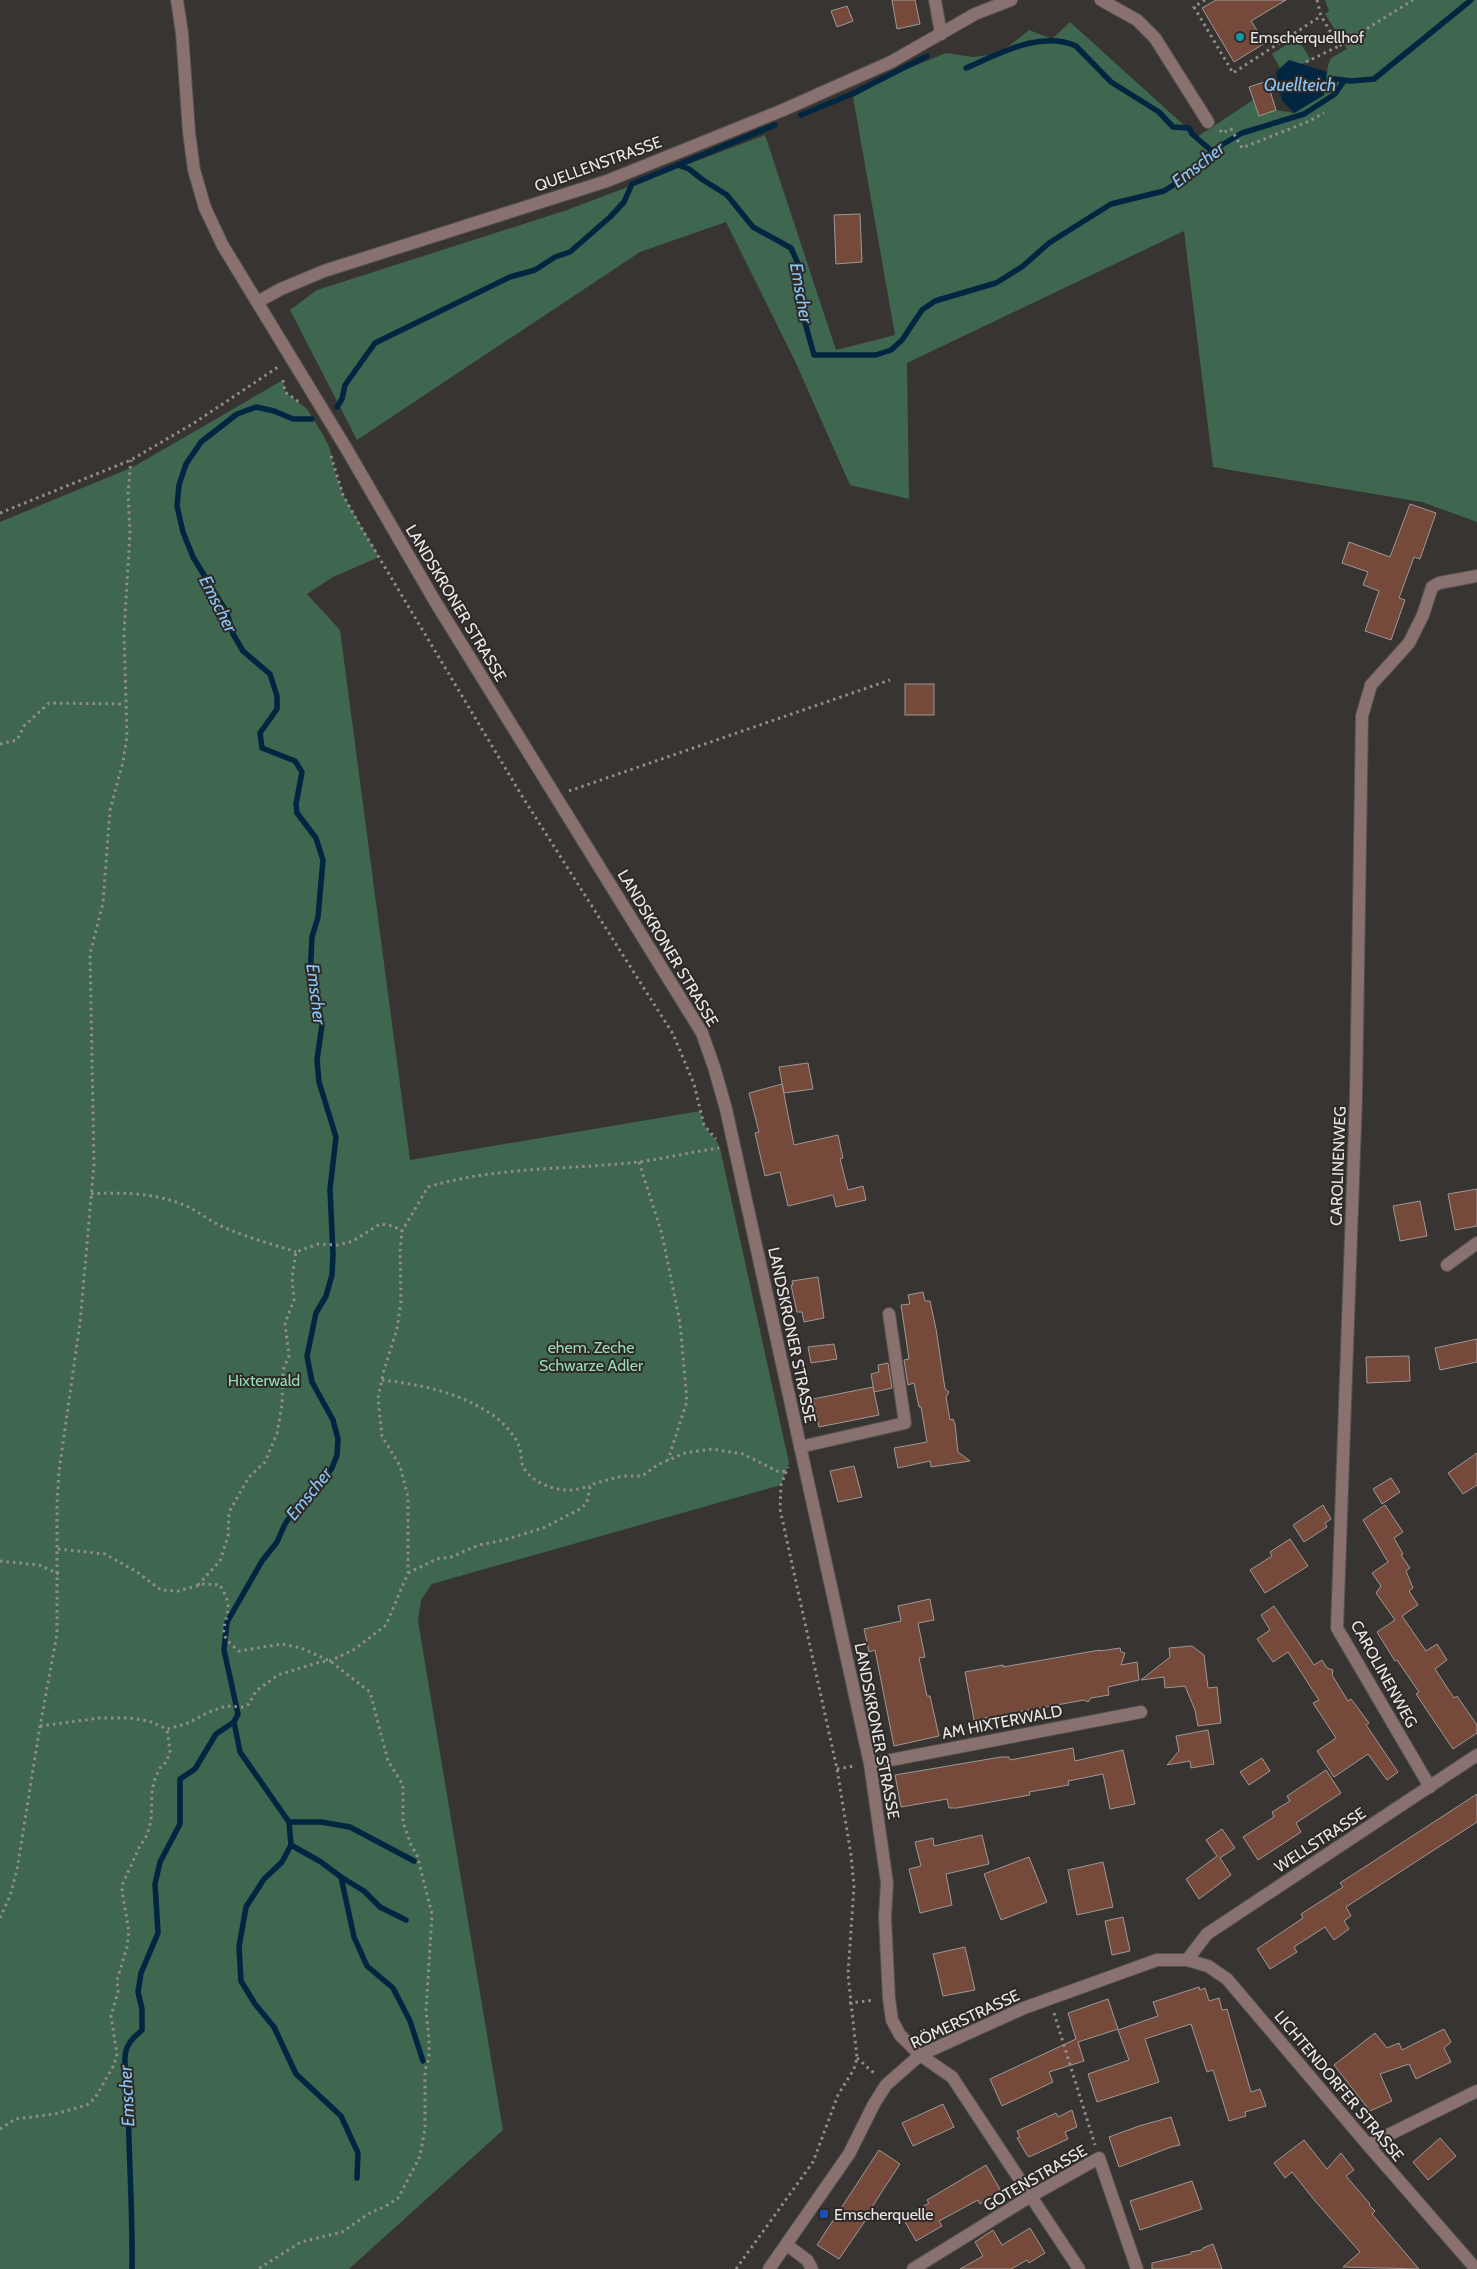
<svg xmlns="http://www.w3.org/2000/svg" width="1477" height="2269" viewBox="0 0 1477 2269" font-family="Cabin,sans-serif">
  <rect width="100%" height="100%" fill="#383432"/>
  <g fill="#3f664e">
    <polygon points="1325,0 1477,0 1477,522 1422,502 1213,467 1184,231 907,363 909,499 850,485 795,361 726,222 640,252 357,440 290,310 317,290 567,210 765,135 836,350 895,335 853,97 897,73 946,53 973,57 999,54 1029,30 1052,39 1070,22 1197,137 1253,100 1259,116 1276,110 1294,113 1324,95 1328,66 1331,58 1347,49 1325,14 1329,11"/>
    <polygon points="1297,38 1311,60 1302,64 1289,61 1280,68 1272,54"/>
    <path d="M 283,380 L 285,392 L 307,409 L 322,433 L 330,449 L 334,469 L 343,495 L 379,557 L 333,577 L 307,594 L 340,630 L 410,1160 L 700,1111 C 702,1117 703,1123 706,1128 C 711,1136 717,1139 720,1148 L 789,1463 L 781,1485 L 432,1584 L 421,1600 L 418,1621 L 503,2130 L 349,2269 L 0,2269 L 0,522 L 133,467 Z"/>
  </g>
  <polygon fill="#002641" points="1289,60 1327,72 1324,95 1294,113 1282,101 1276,72"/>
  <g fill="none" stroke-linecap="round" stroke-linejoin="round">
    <g stroke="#002641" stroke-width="5.5">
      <path d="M 966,68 C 999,54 1040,30 1076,46 L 1111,82 L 1159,112 L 1173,127 L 1189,128 L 1192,134 L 1212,151"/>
      <polyline points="1322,84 1335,79 1351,81 1374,79 1471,0"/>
      <polyline points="801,115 852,94 927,56"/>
      <polyline points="678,165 689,169 703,180 727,195 753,227 791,248 800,268 801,308 814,355 876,355 891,350 902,340 922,310 935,301 996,283 1023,266 1049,243 1111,204 1164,191 1183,179 1212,151 1225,143 1242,133 1304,114 1335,94 1344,81"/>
      <polyline points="337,407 342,399 345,385 375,343 510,277 535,270 555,257 570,252 610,217 624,202 632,184 775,125"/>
      <polyline points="312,419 293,419 274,411 256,407 237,414 201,442 186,464 179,485 177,506 183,532 193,557 227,613 233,634 243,651 270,674 277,696 277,709 260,733 262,748 295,761 302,772 296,804 297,813 316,838 323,860 318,917 312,937 310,977 312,997 319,1009 322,1025 317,1060 319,1082 336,1137 330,1189 333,1254 332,1275 326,1296 316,1313 307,1356 312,1382 333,1420 338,1439 337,1455 332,1468 319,1486 299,1504 285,1524 277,1542 262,1561 227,1622 224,1650 238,1714 234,1722 240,1752 289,1822 291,1845 282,1862 264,1879 246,1907 239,1947 241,1981 255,2004 274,2027 296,2074 341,2116 358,2153 357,2178"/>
      <polyline points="289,1822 321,1822 350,1827 414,1861"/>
      <polyline points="291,1845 321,1862 341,1877 354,1937 367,1966 393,1988 410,2021 423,2061"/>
      <polyline points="341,1877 364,1891 380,1907 406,1920"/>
      <path d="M 132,2269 C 133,2209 128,2149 128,2088 C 128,2078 124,2068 125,2058 C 125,2045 133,2038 142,2030 L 142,2009 L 138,1992 L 141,1973 L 158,1933 L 155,1884 L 160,1862 L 180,1824 L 180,1779 L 195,1769 L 216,1734 L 234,1722"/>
    </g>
  </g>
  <g fill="#754a3a" stroke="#9d9896">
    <polygon points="892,0 915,0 920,24 897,29"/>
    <polygon points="1216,0 1286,0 1251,21 1265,43 1234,62 1202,8"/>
    <polygon points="847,6 853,21 837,27 831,11"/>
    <polygon points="1267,81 1276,110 1259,116 1249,87"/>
    <polygon points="860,214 862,262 836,264 834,215"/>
    <polygon points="1410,504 1436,513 1420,559 1414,557 1399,598 1405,600 1391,640 1365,631 1379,591 1363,585 1368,572 1342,563 1349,542 1390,557"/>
    <rect x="905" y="684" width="29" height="31"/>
    <polygon points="808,1063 813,1089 784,1093 779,1067"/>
    <polygon points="782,1084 794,1145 838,1135 843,1158 840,1159 848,1190 863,1186 866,1200 836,1207 833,1195 788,1206 780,1172 765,1176 755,1133 759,1132 749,1093"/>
    <polygon points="1477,1189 1477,1226 1455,1230 1448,1194"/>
    <polygon points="1420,1201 1427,1236 1400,1241 1393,1206"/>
    <polygon points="818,1277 824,1318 804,1322 802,1312 797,1312 791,1285 793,1285 792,1281"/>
    <polygon points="923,1292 925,1301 930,1301 936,1329 945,1389 949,1392 946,1397 950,1420 953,1419 955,1424 958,1452 970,1461 931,1467 930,1461 898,1468 894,1448 927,1442 921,1407 919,1407 914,1383 908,1385 904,1360 909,1359 901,1305 910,1304 908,1295"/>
    <polygon points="1477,1339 1477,1362 1440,1370 1435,1348"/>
    <polygon points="834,1344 837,1359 811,1363 808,1347"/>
    <polygon points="1409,1356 1410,1381 1367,1383 1366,1357"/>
    <polygon points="888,1363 892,1388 874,1392 871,1374 879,1372 878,1365"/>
    <polygon points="873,1387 879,1415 819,1427 813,1399"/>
    <polygon points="1477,1453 1477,1485 1463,1494 1448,1473"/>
    <polygon points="854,1466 862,1497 838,1502 830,1471"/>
    <polygon points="1391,1478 1400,1492 1382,1504 1373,1489"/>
    <polygon points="1323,1505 1331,1519 1325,1523 1327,1527 1304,1542 1293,1525"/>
    <polygon points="1385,1505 1403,1532 1394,1538 1403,1554 1401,1555 1410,1568 1406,1571 1413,1588 1409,1591 1418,1605 1402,1616 1426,1651 1437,1644 1447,1660 1435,1669 1454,1698 1457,1696 1477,1725 1477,1733 1453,1749 1416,1694 1419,1692 1397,1660 1395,1661 1377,1632 1395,1620 1376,1593 1381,1586 1372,1573 1388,1562 1363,1520"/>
    <polygon points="1290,1539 1308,1566 1265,1593 1250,1570 1272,1556 1270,1552"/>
    <polygon points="930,1599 934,1620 918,1623 925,1657 919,1658 927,1696 930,1696 939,1736 894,1746 875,1650 869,1652 864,1629 901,1621 898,1606"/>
    <polygon points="1274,1606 1314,1665 1322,1660 1327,1668 1333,1670 1332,1675 1348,1701 1351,1699 1369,1723 1366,1725 1398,1772 1387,1780 1368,1754 1334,1777 1317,1751 1336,1738 1313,1703 1319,1700 1288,1652 1273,1662 1257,1639 1270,1630 1261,1615"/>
    <polygon points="1192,1646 1204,1655 1208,1688 1217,1687 1221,1723 1198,1726 1195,1710 1185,1686 1165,1688 1164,1677 1141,1680 1170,1657 1169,1648"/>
    <polygon points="1120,1648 1121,1652 1125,1653 1121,1665 1137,1662 1139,1680 1108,1687 1109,1695 1091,1698 1088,1702 1084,1700 974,1720 965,1672 1003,1665 1003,1667 1100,1650 1100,1651"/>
    <polygon points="1208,1730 1214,1764 1191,1768 1190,1761 1167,1765 1179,1751 1176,1736"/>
    <polygon points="1073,1748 1075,1761 1123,1750 1135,1804 1110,1809 1103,1774 1068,1781 1069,1785 1029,1792 1030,1795 957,1808 949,1808 947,1799 901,1807 895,1775 1001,1757 1009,1757 1010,1760"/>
    <polygon points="1262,1758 1270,1771 1249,1785 1240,1772"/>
    <polygon points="1326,1770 1341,1793 1296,1823 1301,1832 1258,1860 1243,1837 1274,1817 1272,1812 1290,1801 1287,1796"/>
    <polygon points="1477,1794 1477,1822 1346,1907 1351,1916 1344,1921 1349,1929 1334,1940 1325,1927 1294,1947 1297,1952 1270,1969 1257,1949 1303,1918 1301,1914 1343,1887 1340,1883"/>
    <polygon points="1222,1829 1235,1848 1220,1858 1231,1875 1199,1899 1186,1879 1217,1856 1206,1840"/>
    <polygon points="982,1835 989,1864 946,1874 952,1905 920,1913 909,1869 921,1866 915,1842 933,1838 934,1846"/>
    <polygon points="1029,1857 1047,1902 1001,1920 984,1874"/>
    <polygon points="1103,1862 1113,1907 1077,1915 1068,1870"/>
    <polygon points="1123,1917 1130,1951 1112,1955 1105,1921"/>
    <polygon points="965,1947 975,1990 943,1996 933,1954"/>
    <polygon points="1199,1987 1200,1990 1205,1988 1209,2001 1219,1998 1222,2010 1227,2009 1251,2092 1260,2089 1266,2106 1245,2112 1246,2116 1229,2121 1213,2070 1207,2072 1191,2024 1145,2039 1159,2082 1097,2102 1088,2074 1129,2060 1118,2030 1158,2016 1153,2002"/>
    <polygon points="1108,1999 1118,2029 1078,2042 1084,2061 1049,2072 1053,2082 1002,2106 990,2079 1076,2039 1068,2013"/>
    <polygon points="1444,2029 1451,2042 1444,2048 1451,2062 1416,2079 1409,2064 1380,2074 1392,2101 1370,2111 1334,2065 1375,2033 1387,2048 1399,2043 1402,2050"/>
    <polygon points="943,2104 954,2127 913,2146 902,2123"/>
    <polygon points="1072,2110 1077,2127 1065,2132 1068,2139 1029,2157 1027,2155 1017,2138 1020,2137 1017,2131 1056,2113 1058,2117"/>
    <polygon points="1171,2117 1180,2145 1171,2147 1119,2167 1109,2137 1139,2126"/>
    <polygon points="1440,2138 1456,2156 1428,2180 1413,2162"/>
    <polygon points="1304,2140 1327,2169 1341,2153 1354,2170 1346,2176 1370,2204 1369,2205 1375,2211 1372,2214 1419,2269 1343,2267 1360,2252 1315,2201 1292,2172 1285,2178 1274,2163"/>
    <polygon points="879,2150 900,2164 872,2207 874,2208 839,2259 817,2245"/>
    <polygon points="986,2165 1001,2191 980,2204 978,2200 939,2221 942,2226 916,2241 903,2218 929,2203 927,2200"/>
    <polygon points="1192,2181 1202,2209 1140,2230 1130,2201"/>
    <polygon points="1030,2228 1045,2253 1029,2263 1027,2260 1011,2269 960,2269 983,2256 975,2242 993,2230 1002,2245"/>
    <polygon points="1213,2244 1222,2269 1152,2269 1152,2263 1191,2254 1191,2252 1202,2250 1203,2248"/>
  </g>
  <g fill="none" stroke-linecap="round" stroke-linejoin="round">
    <defs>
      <g id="minor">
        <polyline points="177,0 182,33 189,132 194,170 205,208 223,246 346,448 436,603 702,1033 714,1067 726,1109 870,1764 887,1883 885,1917 889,1999 892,2020 900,2035 920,2055 952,2077 1079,2269"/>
        <polyline points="935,0 941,34"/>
        <polyline points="1101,0 1137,20 1155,38 1208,122"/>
        <polyline points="257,302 281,289 324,271 607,181 783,110 891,62 975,14 1011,0"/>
        <polyline points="1447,1265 1477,1243"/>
        <polyline points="800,1447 905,1423 889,1314"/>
        <polyline points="870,1764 1141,1712"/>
        <polyline points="1430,1787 1337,1628 1356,1097 1362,716 1371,685 1409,643 1423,615 1432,587 1439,583 1477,576"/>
        <polyline points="1187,1960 1207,1934 1477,1755"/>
        <polyline points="1368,2145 1477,2091"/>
        <polyline points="787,2245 807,2260 812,2269"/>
        <polyline points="769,2269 849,2154 874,2104 886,2085 920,2055 1024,2008 1157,1960 1187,1960 1208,1966 1227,1979 1368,2145 1476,2269"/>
        <polyline points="913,2269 1031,2196 1099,2158 1137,2269"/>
      </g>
    </defs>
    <use href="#minor" stroke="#54514f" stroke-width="14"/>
    <g stroke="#908d8b" stroke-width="3" stroke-dasharray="2.5 4" stroke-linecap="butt">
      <polyline points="1205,0 1194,7 1233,73 1321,16"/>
      <polyline points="1317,0 1321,16 1339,46 1413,0"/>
      <polyline points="1306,62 1339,46"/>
      <polyline points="1220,130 1222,133 1231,129 1242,148 1307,122 1324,113"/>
      <polyline points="283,380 285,392 299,402"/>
      <polyline points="331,456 343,495 359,524 522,796 673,1034 694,1084 704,1125 716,1139"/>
      <polyline points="0,513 131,460 194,423 278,367"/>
      <polyline points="0,744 17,740 24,726 49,703 125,704"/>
      <polyline points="569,791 890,680"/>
      <polyline points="639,1162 662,1234 680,1323 687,1401 668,1460"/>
      <path d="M 91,1194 C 120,1192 151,1193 179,1203 C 194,1208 208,1220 223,1227 C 246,1237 272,1244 296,1252"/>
      <path d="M 382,1380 C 418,1384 457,1392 488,1412 C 499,1418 514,1433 519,1446 C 522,1453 520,1461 524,1468 C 532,1483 556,1491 571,1490 C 577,1490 584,1487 590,1486"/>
      <path d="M 58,1549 L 105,1554 L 137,1572 L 161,1590 L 178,1591 L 204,1584 L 220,1585 C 223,1591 228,1599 228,1605 C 228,1628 213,1631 239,1651 L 282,1644 L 301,1648 L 330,1661 L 370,1692 L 388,1761 L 403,1785 L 403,1822 L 411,1845 L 417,1855 L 432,1914 L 426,2011 L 429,2039 L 429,2058 L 425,2070 L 425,2129 L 420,2156 L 414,2168 L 398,2198 L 386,2206 L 370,2213 L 342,2232 L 301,2242 L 258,2269"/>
      <polyline points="0,1561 39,1565 59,1574"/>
      <polyline points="408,1573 437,1559 451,1557 479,1545 504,1540 543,1528 582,1508 587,1502 590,1486 596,1483 622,1476 642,1476 659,1464 685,1453 712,1449 743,1454 779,1472 787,1471"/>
      <polyline points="198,1585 220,1561 228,1536 229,1512 249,1477 265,1462 277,1433 282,1405 283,1370 289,1356 285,1323 294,1300 292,1277 296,1252 318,1244 338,1245 353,1241 380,1224 393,1226 402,1231"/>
      <path d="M 40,1726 L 100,1718 L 129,1718 L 149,1721 L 167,1729 L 186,1724 L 209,1712 L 226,1706 L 243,1707 L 249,1704 L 256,1691 L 278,1675 L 320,1662 L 330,1661 L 355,1649 L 386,1625 L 408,1573 L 408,1497 L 400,1466 L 382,1436 L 378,1398 L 384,1370 L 397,1329 L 401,1301 L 400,1252 L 402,1231 L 428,1187 C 497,1166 568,1170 639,1162 C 666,1158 692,1152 719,1148"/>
      <polyline points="837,1769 854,1766"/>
      <polyline points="0,1918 10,1896 17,1870 40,1726 57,1634 57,1504 59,1471 80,1323 94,1164 90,954 103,903 110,810 123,762 127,736 124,633 130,532 128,492 131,460"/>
      <polyline points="849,2003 874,2000"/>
      <polyline points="1054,2013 1095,2145"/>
      <polyline points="857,2058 875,2074"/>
      <polyline points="0,2129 15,2119 55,2114 87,2105 95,2098 114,2065 117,2054 111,2016 118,1992 117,1980 127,1947 129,1931 122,1891 123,1883 139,1848 147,1835 151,1821 152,1793 154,1781 160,1768 167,1761 170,1751 167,1729"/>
      <polyline points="736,2269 813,2162 838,2095 854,2069 857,2058 848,1974 854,1886 851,1855 837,1769 780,1509 781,1485 788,1467"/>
    </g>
    <use href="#minor" stroke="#88716e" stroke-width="12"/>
  </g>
  <circle fill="#0f9aa8" stroke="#2e2a28" stroke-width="2" cx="1240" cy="37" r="5"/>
  <rect fill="#1a4fb4" stroke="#2e2a28" stroke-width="2" x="819" y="2209" width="10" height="10" rx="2.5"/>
  <g text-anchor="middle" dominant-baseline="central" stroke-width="4" stroke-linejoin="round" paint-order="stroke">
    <g font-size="16" fill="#eae7e6" stroke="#2e2a28" text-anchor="start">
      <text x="1250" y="37">Emscherquellhof</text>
      <text x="834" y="2214">Emscherquelle</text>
    </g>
    <g font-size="16" fill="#eae7e6" stroke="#2e2a28">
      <text transform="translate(598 164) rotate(-20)">QUELLENSTRASSE</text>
      <text transform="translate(456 603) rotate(59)">LANDSKRONER STRASSE</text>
      <text transform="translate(668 948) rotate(59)">LANDSKRONER STRASSE</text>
      <text transform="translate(1338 1166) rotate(-88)">CAROLINENWEG</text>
      <text transform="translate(792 1335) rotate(78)">LANDSKRONER STRASSE</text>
      <text transform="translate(1384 1674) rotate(61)">CAROLINENWEG</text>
      <text transform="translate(1002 1722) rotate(-11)">AM HIXTERWALD</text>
      <text transform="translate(877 1731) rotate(79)">LANDSKRONER STRASSE</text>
      <text transform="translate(1320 1840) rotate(-33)">WELLSTRASSE</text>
      <text transform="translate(965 2019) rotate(-25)">RÖMERSTRASSE</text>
      <text transform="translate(1339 2086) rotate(50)">LICHTENDORFER STRASSE</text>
      <text transform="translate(1035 2178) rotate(-30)">GOTENSTRASSE</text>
    </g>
    <g font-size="16" fill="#97ddb1" stroke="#2e2a28">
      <text x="591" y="1347">ehem. Zeche<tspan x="591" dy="18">Schwarze Adler</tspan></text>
      <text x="264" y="1380">Hixterwald</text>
    </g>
    <g font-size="18" font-style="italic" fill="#8ac6f8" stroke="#2e2a28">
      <text x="1300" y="85">Quellteich</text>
      <text transform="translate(1198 165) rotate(-38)">Emscher</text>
      <text transform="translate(801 293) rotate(80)">Emscher</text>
      <text transform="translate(218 604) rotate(63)">Emscher</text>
      <text transform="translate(316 994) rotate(83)">Emscher</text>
      <text transform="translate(309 1494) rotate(-51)">Emscher</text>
      <text transform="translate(127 2096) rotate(-93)">Emscher</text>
    </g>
  </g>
</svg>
